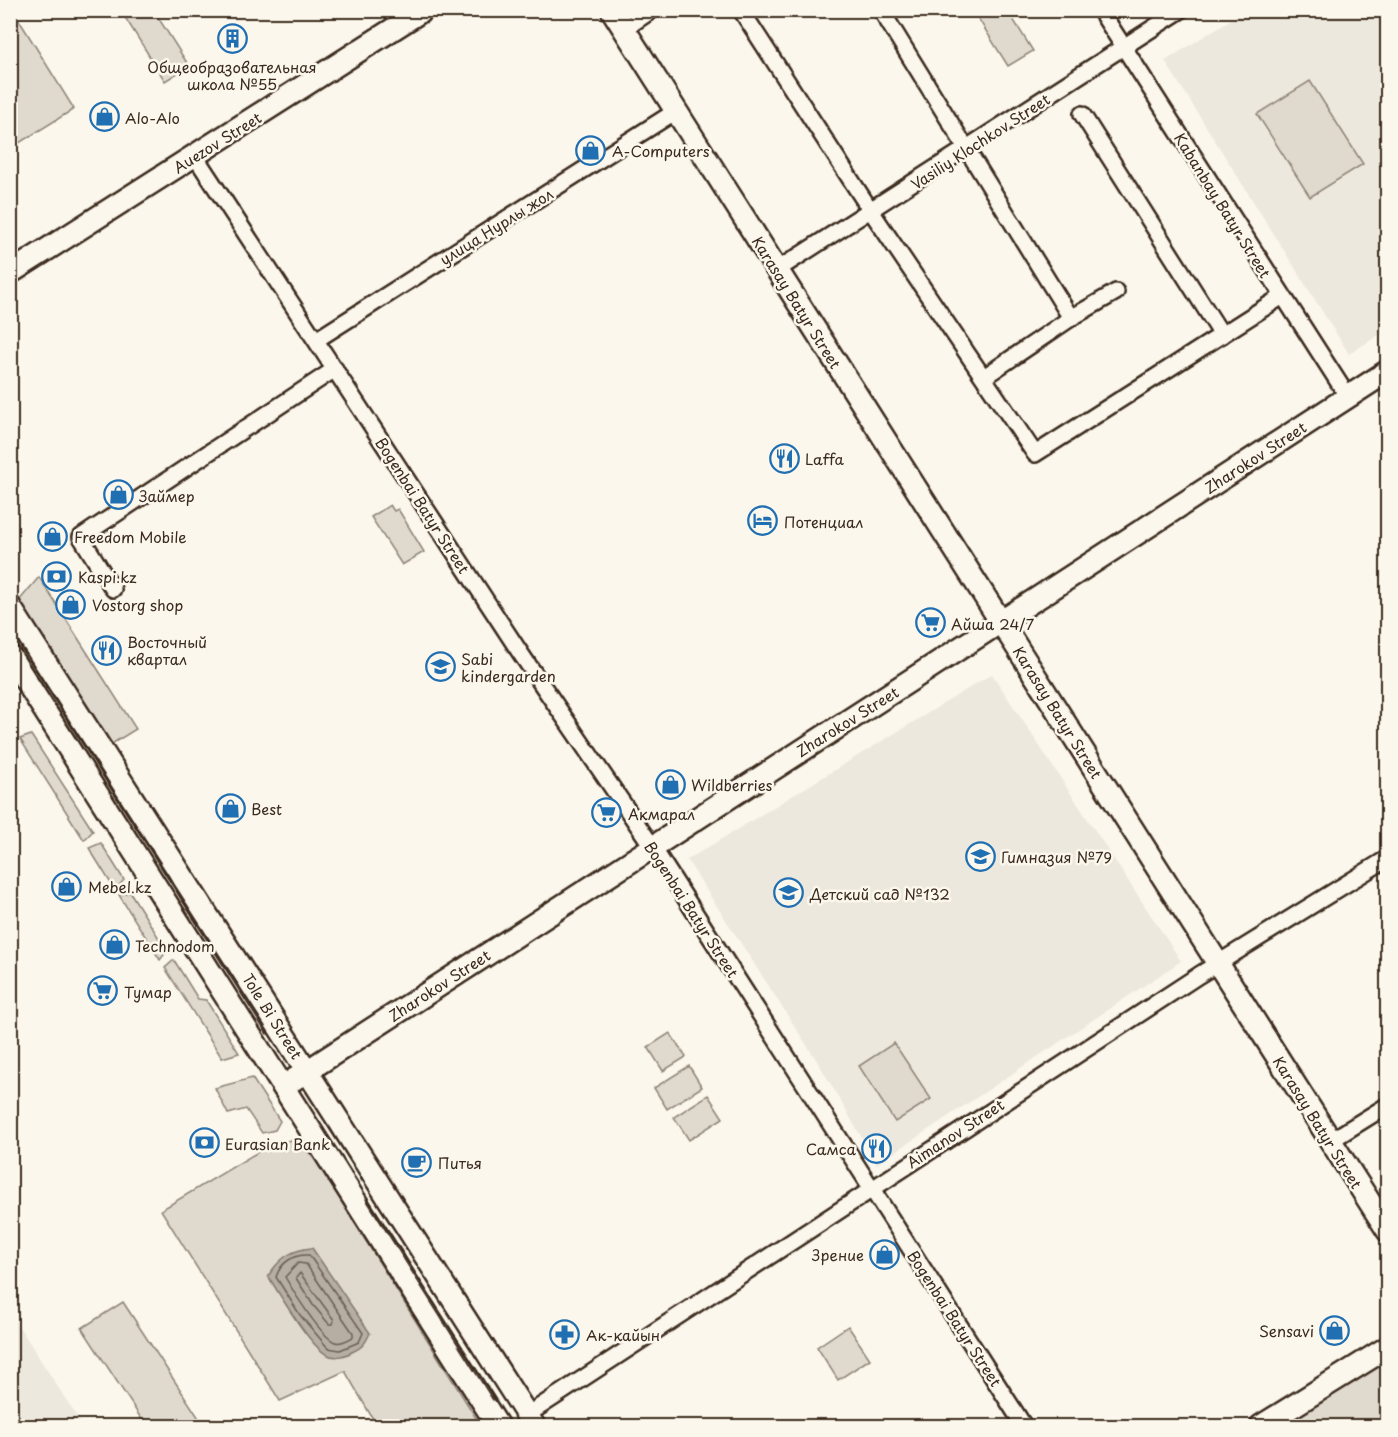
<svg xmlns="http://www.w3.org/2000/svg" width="1398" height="1437" viewBox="0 0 1398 1437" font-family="'Playpen Sans',sans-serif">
  <rect width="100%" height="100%" fill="#fbf7ec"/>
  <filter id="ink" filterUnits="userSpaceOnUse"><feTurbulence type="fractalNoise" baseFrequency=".0167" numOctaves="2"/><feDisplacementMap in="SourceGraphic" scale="12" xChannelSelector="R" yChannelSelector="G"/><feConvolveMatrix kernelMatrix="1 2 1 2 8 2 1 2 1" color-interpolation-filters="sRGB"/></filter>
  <g filter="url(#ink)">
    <g fill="#ede8dd">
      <polygon points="1244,11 1387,11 1387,330 1349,354 1165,61"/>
      <polygon points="992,674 1181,961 877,1164 819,1064 687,860"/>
      <polygon points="10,1314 11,1314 83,1426 11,1426"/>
    </g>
    <g fill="#dfd9ce" stroke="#8d8276" stroke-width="1.5">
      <polygon points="983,10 1008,11 1033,51 1008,66 976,15"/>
      <polygon points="121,11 154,11 189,66 165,81"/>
      <polygon points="19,20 74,109 11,148 11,26"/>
      <polygon points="1310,81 1363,164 1310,197 1257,114"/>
      <polygon points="390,505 394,511 398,509 424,552 402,565 371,517"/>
      <polygon points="39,577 136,729 110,745 18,602"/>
      <polygon points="31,735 93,831 84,840 20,739"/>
      <polygon points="101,843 124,880 115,890 89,848"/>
      <polygon points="130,892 167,951 160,960 119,895"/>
      <polygon points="174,960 198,999 206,1000 239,1053 222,1058 165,968"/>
      <polygon points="670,1033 686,1057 663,1071 648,1047"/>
      <polygon points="894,1043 931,1099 895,1122 859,1066"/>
      <polygon points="689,1066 702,1087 667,1109 654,1088"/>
      <polygon points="252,1078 280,1121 275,1130 262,1133 246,1109 228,1114 215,1088"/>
      <polygon points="708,1095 723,1118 689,1140 674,1117"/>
      <polygon points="292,1140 313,1156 481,1426 377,1426 345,1371 280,1401 161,1210 273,1143"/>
      <polygon points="123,1302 204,1426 146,1426 82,1328"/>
      <polygon points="848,1326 870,1359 838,1380 817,1347"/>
      <polygon points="1387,1358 1387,1426 1272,1426"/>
    </g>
    <path fill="#b6aea2" stroke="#85796d" stroke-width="1.5" d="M 312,1248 L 370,1333 C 365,1344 363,1347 352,1352 C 345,1356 334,1359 326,1354 C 309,1345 279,1293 268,1276 C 280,1258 290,1250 312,1248 Z"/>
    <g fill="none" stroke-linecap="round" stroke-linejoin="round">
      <g stroke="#6c5f53" stroke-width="1.5">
        <path d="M 309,1255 L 363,1333 L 359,1342 L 340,1350 L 328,1348 L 300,1315 L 276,1277 C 281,1262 294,1254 309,1255 Z"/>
        <path d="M 298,1263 L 306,1264 L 353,1333 L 353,1337 C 347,1340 341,1344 335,1342 C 321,1337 293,1291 285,1277 Z"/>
        <polygon points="300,1273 334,1320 333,1324 329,1324 313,1305 296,1278"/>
      </g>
      <defs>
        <g id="street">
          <polyline points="741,10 871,211 1035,454 1281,297"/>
          <polyline points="881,10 1071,318 1116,292"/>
          <polyline points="1100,10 1348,397"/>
          <polyline points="624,29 652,10"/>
          <polyline points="1082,114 1222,335"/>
          <polyline points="195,156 521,654 652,846 1024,1426"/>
          <polyline points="777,270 1181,10"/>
          <polyline points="316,340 676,111"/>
          <polyline points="984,377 1071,318"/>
          <polyline points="113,589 81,537 335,369"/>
          <polyline points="1330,1141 1388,1105"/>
          <polyline points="527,1415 1199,975 1388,858"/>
        </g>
        <g id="secondary">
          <polyline points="612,10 1388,1231"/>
          <polyline points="10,273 423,10"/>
          <polyline points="10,607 534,1426"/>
          <polyline points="10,656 498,1426"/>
          <polyline points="284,1086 1388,371"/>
          <polyline points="1261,1426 1388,1347"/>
        </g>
      </defs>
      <use href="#street" stroke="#3b2a1e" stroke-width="20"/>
      <use href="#secondary" stroke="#3b2a1e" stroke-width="26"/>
      <use href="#street" stroke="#fbf7ec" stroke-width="15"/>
      <use href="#secondary" stroke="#fbf7ec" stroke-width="21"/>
      <g stroke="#3b2a1e" stroke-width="1.5">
        <polyline points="10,630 267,1034"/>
        <polyline points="329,1126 362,1181"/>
        <polyline points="366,1199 493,1400"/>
        <polyline points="515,1418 521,1426"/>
      </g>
    </g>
  </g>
  <defs>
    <symbol id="building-ring" viewBox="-11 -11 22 22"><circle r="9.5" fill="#fbf7ec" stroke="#1f6fb2" stroke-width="1.5"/><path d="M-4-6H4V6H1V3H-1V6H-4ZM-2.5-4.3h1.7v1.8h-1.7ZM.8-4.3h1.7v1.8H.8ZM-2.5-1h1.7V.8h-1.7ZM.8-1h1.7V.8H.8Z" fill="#1f6fb2"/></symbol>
    <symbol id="shop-ring" viewBox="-11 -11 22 22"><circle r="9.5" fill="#fbf7ec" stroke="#1f6fb2" stroke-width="1.5"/><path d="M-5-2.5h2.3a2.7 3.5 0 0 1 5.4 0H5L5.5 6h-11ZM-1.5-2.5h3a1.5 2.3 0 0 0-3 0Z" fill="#1f6fb2"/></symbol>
    <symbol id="restaurant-ring" viewBox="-11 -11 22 22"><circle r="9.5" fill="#fbf7ec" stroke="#1f6fb2" stroke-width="1.5"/><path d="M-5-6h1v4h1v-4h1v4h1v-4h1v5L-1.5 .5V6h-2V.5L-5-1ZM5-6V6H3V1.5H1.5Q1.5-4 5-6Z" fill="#1f6fb2"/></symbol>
    <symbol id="hotel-ring" viewBox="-11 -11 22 22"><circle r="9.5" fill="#fbf7ec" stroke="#1f6fb2" stroke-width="1.5"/><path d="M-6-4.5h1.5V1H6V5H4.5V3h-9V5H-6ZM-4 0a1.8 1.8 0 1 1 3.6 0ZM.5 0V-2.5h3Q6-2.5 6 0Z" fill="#1f6fb2"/></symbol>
    <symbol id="bank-ring" viewBox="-11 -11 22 22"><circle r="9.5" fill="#fbf7ec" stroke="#1f6fb2" stroke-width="1.5"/><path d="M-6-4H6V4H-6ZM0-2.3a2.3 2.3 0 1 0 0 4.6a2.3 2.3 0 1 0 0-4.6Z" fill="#1f6fb2"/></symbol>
    <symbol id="supermarket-ring" viewBox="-11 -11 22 22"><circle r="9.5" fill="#fbf7ec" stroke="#1f6fb2" stroke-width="1.5"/><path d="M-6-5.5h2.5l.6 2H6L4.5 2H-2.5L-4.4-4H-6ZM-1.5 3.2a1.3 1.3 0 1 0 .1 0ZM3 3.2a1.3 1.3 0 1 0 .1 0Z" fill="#1f6fb2"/></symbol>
    <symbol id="school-ring" viewBox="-11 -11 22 22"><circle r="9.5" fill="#fbf7ec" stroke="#1f6fb2" stroke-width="1.5"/><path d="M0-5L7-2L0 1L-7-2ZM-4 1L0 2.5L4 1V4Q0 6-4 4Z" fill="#1f6fb2"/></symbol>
    <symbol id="cafe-ring" viewBox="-11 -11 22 22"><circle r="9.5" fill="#fbf7ec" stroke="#1f6fb2" stroke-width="1.5"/><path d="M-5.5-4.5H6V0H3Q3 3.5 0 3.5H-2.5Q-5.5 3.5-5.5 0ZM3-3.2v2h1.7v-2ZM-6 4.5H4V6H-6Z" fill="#1f6fb2"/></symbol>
    <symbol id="pharmacy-ring" viewBox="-11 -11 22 22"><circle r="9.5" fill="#fbf7ec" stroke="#1f6fb2" stroke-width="1.5"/><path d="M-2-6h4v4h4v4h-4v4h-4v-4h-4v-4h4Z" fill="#1f6fb2"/></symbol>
  </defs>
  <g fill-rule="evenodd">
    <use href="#building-ring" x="216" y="22" width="33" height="33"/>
    <use href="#shop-ring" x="88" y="100" width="33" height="33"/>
    <use href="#shop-ring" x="574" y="134" width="33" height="33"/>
    <use href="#restaurant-ring" x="768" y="442" width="33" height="33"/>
    <use href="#shop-ring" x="102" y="478" width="33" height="33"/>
    <use href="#hotel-ring" x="746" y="504" width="33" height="33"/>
    <use href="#shop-ring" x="36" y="520" width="33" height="33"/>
    <use href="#bank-ring" x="40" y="560" width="33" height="33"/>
    <use href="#shop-ring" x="54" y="588" width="33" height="33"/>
    <use href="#supermarket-ring" x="914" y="606" width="33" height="33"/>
    <use href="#restaurant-ring" x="90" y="634" width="33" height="33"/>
    <use href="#school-ring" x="424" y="650" width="33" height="33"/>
    <use href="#shop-ring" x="654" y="768" width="33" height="33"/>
    <use href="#shop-ring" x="214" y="792" width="33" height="33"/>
    <use href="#supermarket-ring" x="590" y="796" width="33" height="33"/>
    <use href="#school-ring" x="964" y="840" width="33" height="33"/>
    <use href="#shop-ring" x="50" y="870" width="33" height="33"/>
    <use href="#school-ring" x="772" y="876" width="33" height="33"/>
    <use href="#shop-ring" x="98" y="928" width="33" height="33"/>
    <use href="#supermarket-ring" x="86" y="974" width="33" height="33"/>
    <use href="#bank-ring" x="188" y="1126" width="33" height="33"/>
    <use href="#restaurant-ring" x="860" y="1132" width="33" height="33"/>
    <use href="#cafe-ring" x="400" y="1146" width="33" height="33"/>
    <use href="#shop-ring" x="868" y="1238" width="33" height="33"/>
    <use href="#shop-ring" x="1318" y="1314" width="33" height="33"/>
    <use href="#pharmacy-ring" x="548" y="1318" width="33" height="33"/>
  </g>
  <g text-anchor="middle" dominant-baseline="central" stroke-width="5" stroke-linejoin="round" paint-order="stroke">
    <g font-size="15" fill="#3b2a1e" stroke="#fbf7ec" text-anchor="start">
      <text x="232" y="66" text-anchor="middle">Общеобразовательная<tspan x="232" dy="17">школа №55</tspan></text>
      <text x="125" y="117">Alo-Alo</text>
      <text x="612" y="150">A-Computers</text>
      <text x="805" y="458">Laffa</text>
      <text x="139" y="495">Займер</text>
      <text x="784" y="521">Потенциал</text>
      <text x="74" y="536">Freedom Mobile</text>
      <text x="78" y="576">Kaspi.kz</text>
      <text x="92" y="604">Vostorg shop</text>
      <text x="951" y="623">Айша 24/7</text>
      <text x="127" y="641">Восточный<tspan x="127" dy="17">квартал</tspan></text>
      <text x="461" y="658">Sabi<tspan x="461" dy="17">kindergarden</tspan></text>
      <text x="691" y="784">Wildberries</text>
      <text x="251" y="808">Best</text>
      <text x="628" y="813">Акмарал</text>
      <text x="1001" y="856">Гимназия №79</text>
      <text x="88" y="886">Mebel.kz</text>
      <text x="810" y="893">Детский сад №132</text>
      <text x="135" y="945">Technodom</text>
      <text x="124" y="991">Тумар</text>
      <text x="225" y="1143">Eurasian Bank</text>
      <text x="856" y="1148" text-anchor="end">Самса</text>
      <text x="438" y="1162">Питья</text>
      <text x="864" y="1254" text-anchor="end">Зрение</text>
      <text x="1314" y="1330" text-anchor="end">Sensavi</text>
      <text x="586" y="1334">Ак-кайын</text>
    </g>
    <g font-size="15" fill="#3b2a1e" stroke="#fbf7ec">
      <text transform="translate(980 141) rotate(-33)">Vasiliy Klochkov Street</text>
      <text transform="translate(217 142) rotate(-32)">Auezov Street</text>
      <text transform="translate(1223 205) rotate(58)">Kabanbay Batyr Street</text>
      <text transform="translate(496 226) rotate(-32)">улица Нурлы жол</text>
      <text transform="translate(797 302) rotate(58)">Karasay Batyr Street</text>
      <text transform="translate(1255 457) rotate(-33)">Zharokov Street</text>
      <text transform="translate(423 505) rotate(57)">Bogenbai Batyr Street</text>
      <text transform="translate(1058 712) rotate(58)">Karasay Batyr Street</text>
      <text transform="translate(847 721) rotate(-32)">Zharokov Street</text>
      <text transform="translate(692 909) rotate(57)">Bogenbai Batyr Street</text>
      <text transform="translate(439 985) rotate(-33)">Zharokov Street</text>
      <text transform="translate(273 1016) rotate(58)">Tole Bi Street</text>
      <text transform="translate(1318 1122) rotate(58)">Karasay Batyr Street</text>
      <text transform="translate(955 1133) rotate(-33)">Aimanov Street</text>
      <text transform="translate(955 1318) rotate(57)">Bogenbai Batyr Street</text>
    </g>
  </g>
  <rect width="1398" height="1437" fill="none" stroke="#fbf7ec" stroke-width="36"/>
  <rect x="18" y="18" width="1362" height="1401" fill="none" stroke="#3b2a1e" stroke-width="2" filter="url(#ink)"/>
</svg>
